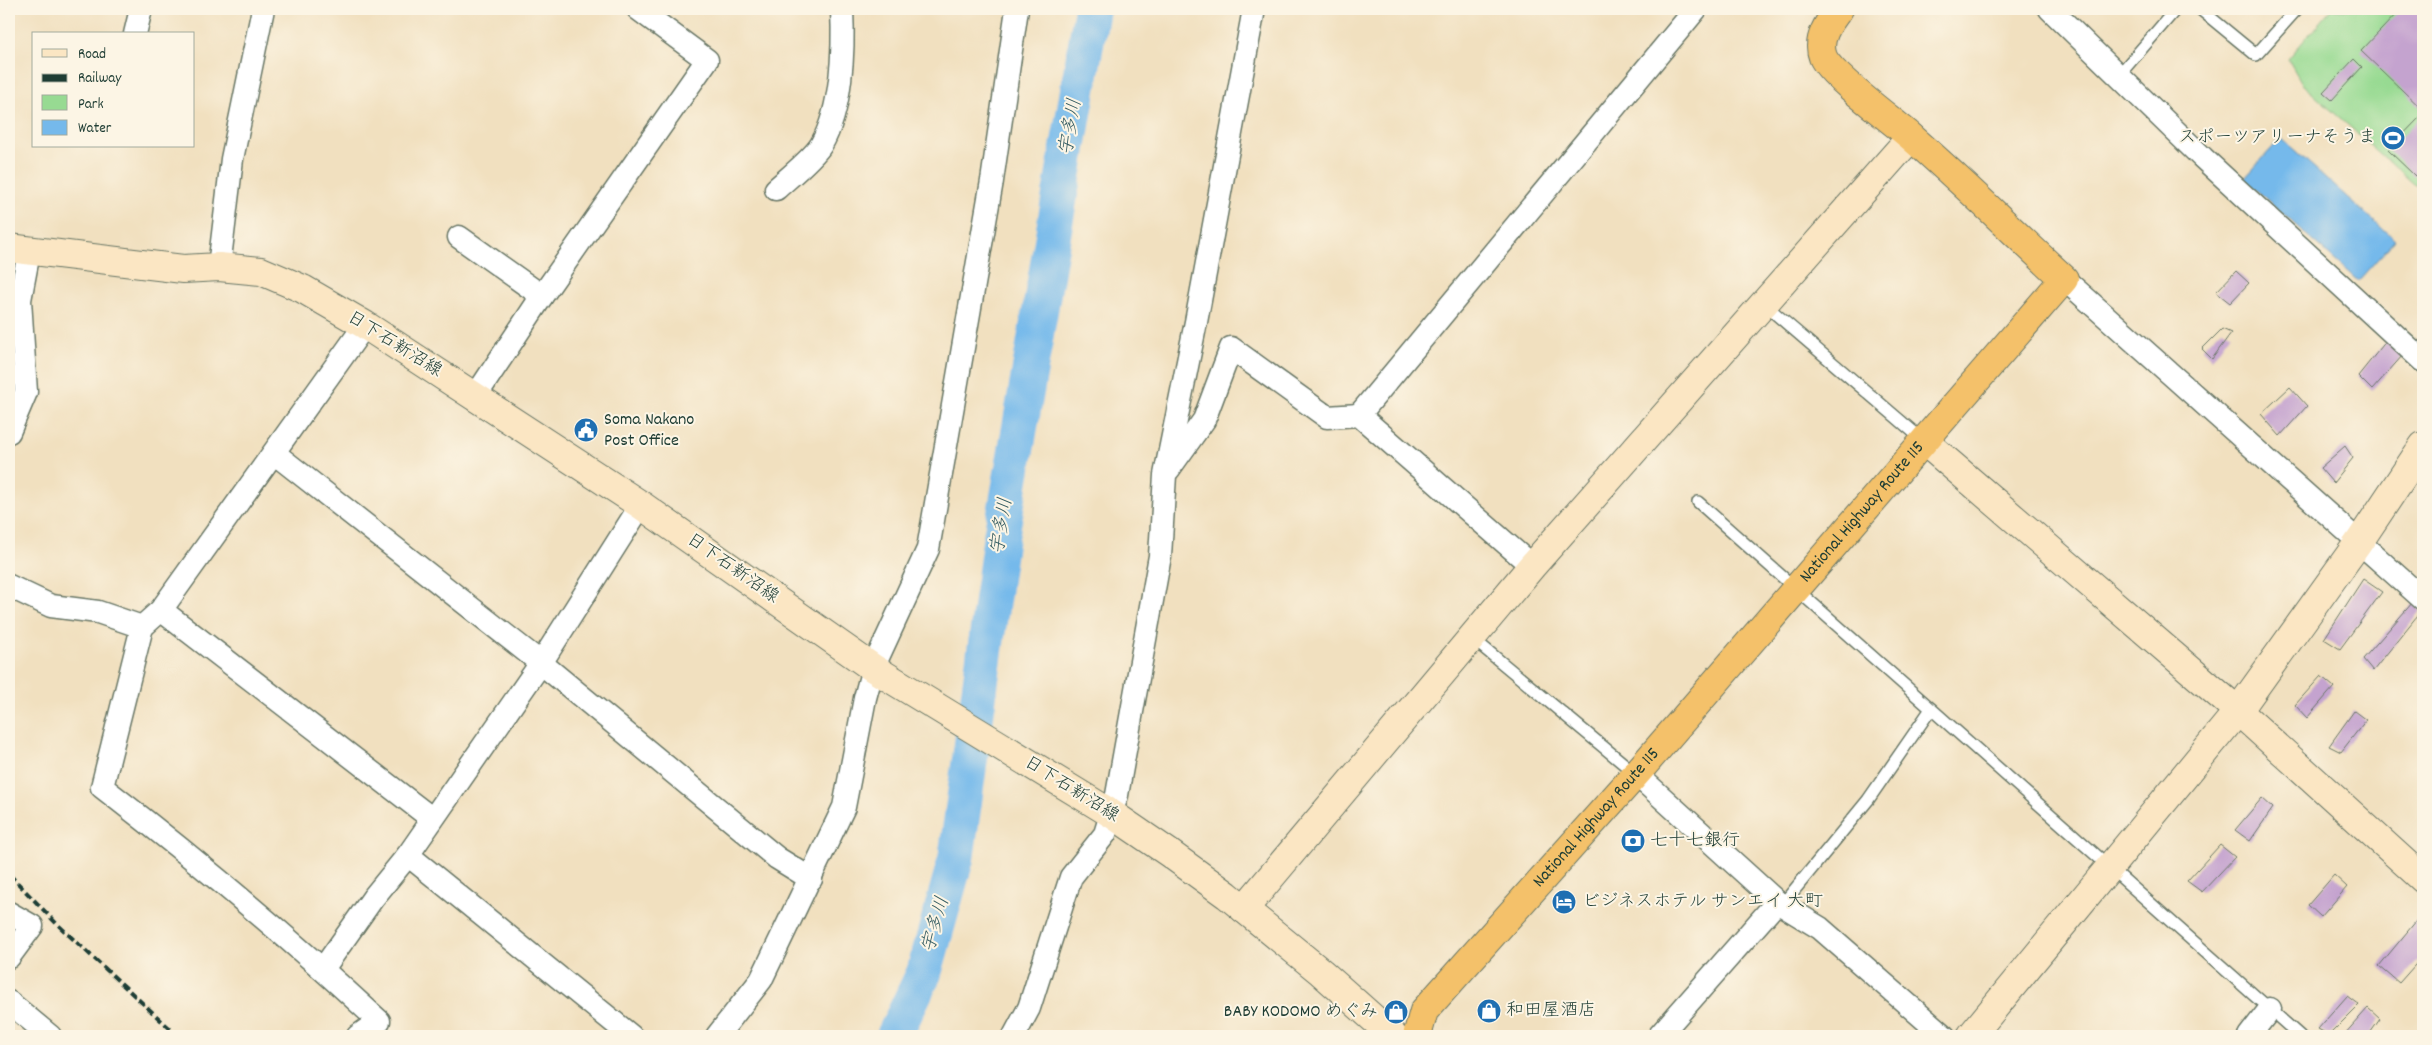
<svg xmlns="http://www.w3.org/2000/svg" width="2432" height="1045" viewBox="0 0 2432 1045" font-family="Dekko,'Klee One',sans-serif">
  <rect width="100%" height="100%" fill="#fcf5e5"/>
  <filter id="ink" filterUnits="userSpaceOnUse"><feTurbulence type="fractalNoise" baseFrequency=".02" numOctaves="2"/><feDisplacementMap in="SourceGraphic" scale="10" xChannelSelector="R" yChannelSelector="G"/><feConvolveMatrix kernelMatrix="1 2 1 2 8 2 1 2 1" color-interpolation-filters="sRGB"/></filter>
  <filter id="wash" filterUnits="userSpaceOnUse"><feTurbulence type="fractalNoise" baseFrequency=".0096" numOctaves="4" result="noise"/><feDisplacementMap in="SourceGraphic" scale="20" xChannelSelector="R" yChannelSelector="G"/><feGaussianBlur stdDeviation="1.12" result="paint"/><feColorMatrix in="noise" values="0 0 0 0 0 0 0 0 0 0 0 0 0 0 0 0 0 1.4 0 .05"/><feComposite in="paint" operator="in"/></filter>
  <g filter="url(#wash)">
    <rect width="100%" height="100%" fill="#f1e0bf"/>
    <polygon fill="#97da92" stroke="#5b8c63" points="2331,9 2423,9 2423,192 2303,85 2288,59"/>
    <polygon fill="#75b9eb" stroke="#4a7b90" points="2281,138 2395,240 2358,281 2244,179"/>
    <g fill="none" stroke-linecap="round" stroke-linejoin="round">
      <polyline stroke="#75b9eb" stroke-width="36" points="894,1036 924,973 956,859 1000,543 1092,9"/>
    </g>
    <g id="blocks">
      <g fill="#c4a3cf">
        <polygon points="2401,9 2423,9 2423,110 2361,51"/>
        <polygon points="2354,59 2362,67 2332,100 2323,92"/>
        <polygon points="2421,116 2423,118 2423,167 2415,176 2388,150"/>
        <polygon points="2236,271 2249,283 2230,303 2216,292"/>
        <polygon points="2222,329 2231,333 2212,359 2202,349"/>
        <polygon points="2387,340 2403,355 2372,390 2358,376"/>
        <polygon points="2290,387 2307,406 2280,436 2261,414"/>
        <polygon points="2345,446 2353,458 2333,483 2320,468"/>
        <polygon points="2363,579 2382,592 2340,649 2324,639"/>
        <polygon points="2413,602 2421,611 2373,671 2363,659"/>
        <polygon points="2321,676 2334,687 2307,718 2295,705"/>
        <polygon points="2354,711 2366,720 2341,752 2329,746"/>
        <polygon points="2262,798 2273,808 2250,841 2235,830"/>
        <polygon points="2220,845 2235,857 2202,892 2187,881"/>
        <polygon points="2334,875 2347,887 2321,917 2308,905"/>
        <polygon points="2417,920 2423,925 2423,956 2399,983 2379,966"/>
        <polygon points="2347,996 2359,1005 2329,1035 2318,1029"/>
        <polygon points="2368,1008 2380,1019 2368,1036 2343,1036"/>
      </g>
    </g>
  </g>
  <g filter="url(#ink)">
    <use href="#blocks" fill-opacity="0" stroke="#687665" stroke-width="1"/>
    <g fill="none" stroke-linecap="round" stroke-linejoin="round">
      <defs>
        <g id="lane">
          <polyline points="2200,9 2256,55 2297,9"/>
          <polyline points="2119,75 2176,9"/>
          <polyline points="1764,304 1924,441"/>
          <polyline points="1698,502 2300,1036"/>
          <polyline points="1472,638 1636,774"/>
          <polyline points="1782,905 1868,800 1931,709"/>
        </g>
        <g id="street">
          <polyline points="2050,9 2203,158 2423,361"/>
          <polyline points="135,34 141,9"/>
          <path d="M 776,189 C 788,178 813,158 821,145 C 842,109 844,50 842,9"/>
          <polyline points="459,237 542,296"/>
          <polyline points="219,267 232,159 263,9"/>
          <polyline points="2064,279 2423,599"/>
          <polyline points="475,397 542,296 707,60 638,9"/>
          <polyline points="1359,415 1696,9"/>
          <polyline points="9,432 26,392 20,300 29,252"/>
          <polyline points="274,453 541,663 777,858 811,879"/>
          <polyline points="1169,469 1204,420 1231,348 1327,417 1359,415 1532,566"/>
          <polyline points="9,586 51,606 98,612 142,627 161,610 365,325"/>
          <polyline points="161,610 431,818"/>
          <path d="M 142,627 L 102,787 C 198,861 290,938 379,1021 L 358,1036"/>
          <polyline points="1636,774 1777,902 1820,928 1944,1036"/>
          <polyline points="408,855 631,1036"/>
          <polyline points="9,913 32,926 9,957"/>
          <polyline points="323,969 373,898 408,855 541,663 641,505"/>
          <polyline points="9,1002 50,1036"/>
          <polyline points="717,1036 761,980 844,807 865,698 873,668 928,549 992,181 1017,9"/>
          <polyline points="1014,1036 1029,1008 1071,877 1105,834 1117,795 1160,556 1165,475 1196,322 1254,9"/>
          <polyline points="1659,1036 1777,902"/>
          <polyline points="2249,1036 2270,1009"/>
        </g>
        <g id="secondary">
          <polyline points="9,248 183,269 219,267 261,271 303,289 365,325 641,505 873,668 1112,814 1169,853 1227,895 1321,972 1393,1036"/>
          <polyline points="1925,442 2238,711 2423,879"/>
          <polyline points="1244,909 1532,566 1911,137"/>
          <polyline points="1971,1036 2238,711 2359,542 2423,446"/>
        </g>
        <g id="highway">
          <path id="s1" d="M 1417,1036 L 1424,1011 L 1636,774 L 2064,279 C 2013,232 1963,182 1910,136 C 1892,120 1831,76 1823,57 C 1816,39 1829,22 1839,9"/>
        </g>
      </defs>
      <use href="#lane" stroke="#687665" stroke-width="14"/>
      <use href="#street" stroke="#687665" stroke-width="25"/>
      <use href="#secondary" stroke="#687665" stroke-width="30"/>
      <use href="#highway" stroke="#687665" stroke-width="30"/>
      <use href="#lane" stroke="#fff" stroke-width="11"/>
      <use href="#street" stroke="#fff" stroke-width="22"/>
      <use href="#secondary" stroke="#fbe6c3" stroke-width="28"/>
      <use href="#highway" stroke="#f4c16a" stroke-width="28"/>
      <polyline stroke="#1f3d34" stroke-width="4" stroke-dasharray="8 4" stroke-linecap="butt" points="9,874 57,924 178,1036"/>
    </g>
  </g>
  <defs>
    <symbol id="stadium-disc" viewBox="-11 -11 22 22"><circle r="9.5" fill="#1f6fb2" stroke="#fcf5e5"/><path d="M0-5a6.5 5 0 1 0 0 10a6.5 5 0 1 0 0-10ZM-3.5-1.8h7v3.6h-7Z" fill="#fff"/></symbol>
    <symbol id="civic-disc" viewBox="-11 -11 22 22"><circle r="9.5" fill="#1f6fb2" stroke="#fcf5e5"/><path d="M-.6-6.5H3V-4.5H.6V-3L4-1V1h2V6H-6V1h2V-1L-.6-3ZM-1.2 2.5V6h2.4V2.5Z" fill="#fff"/></symbol>
    <symbol id="bank-disc" viewBox="-11 -11 22 22"><circle r="9.5" fill="#1f6fb2" stroke="#fcf5e5"/><path d="M-6-4H6V4H-6ZM0-2.3a2.3 2.3 0 1 0 0 4.6a2.3 2.3 0 1 0 0-4.6Z" fill="#fff"/></symbol>
    <symbol id="hotel-disc" viewBox="-11 -11 22 22"><circle r="9.5" fill="#1f6fb2" stroke="#fcf5e5"/><path d="M-6-4.5h1.5V1H6V5H4.5V3h-9V5H-6ZM-4 0a1.8 1.8 0 1 1 3.6 0ZM.5 0V-2.5h3Q6-2.5 6 0Z" fill="#fff"/></symbol>
    <symbol id="shop-disc" viewBox="-11 -11 22 22"><circle r="9.5" fill="#1f6fb2" stroke="#fcf5e5"/><path d="M-5-2.5h2.3a2.7 3.5 0 0 1 5.4 0H5L5.5 6h-11ZM-1.5-2.5h3a1.5 2.3 0 0 0-3 0Z" fill="#fff"/></symbol>
  </defs>
  <g fill-rule="evenodd">
    <use href="#stadium-disc" x="2379" y="124" width="28" height="28"/>
    <use href="#civic-disc" x="572" y="416" width="28" height="28"/>
    <use href="#bank-disc" x="1619" y="827" width="28" height="28"/>
    <use href="#hotel-disc" x="1550" y="888" width="28" height="28"/>
    <use href="#shop-disc" x="1475" y="997" width="28" height="28"/>
    <use href="#shop-disc" x="1382" y="998" width="28" height="28"/>
  </g>
  <g text-anchor="middle" dominant-baseline="central" stroke-width="4" stroke-linejoin="round" paint-order="stroke">
    <g font-size="18" fill="#1f3d34" stroke="#fcf5e5" text-anchor="start">
      <text x="2376" y="138" text-anchor="end">スポーツアリーナそうま</text>
      <text x="604" y="420">Soma Nakano<tspan x="604" dy="21">Post Office</tspan></text>
      <text x="1650" y="841">七十七銀行</text>
      <text x="1582" y="902">ビジネスホテル サンエイ 大町</text>
      <text x="1506" y="1011">和田屋酒店</text>
      <text x="1378" y="1012" text-anchor="end">BABY KODOMO めぐみ</text>
    </g>
    <g font-size="18" fill="#1f3d34" stroke="#fcf5e5">
      <text transform="translate(394 345) rotate(32)">日下石新沼線</text>
      <text stroke="none"><textPath href="#s1" startOffset="690">National Highway Route 115</textPath></text>
      <text transform="translate(732 569) rotate(35)">日下石新沼線</text>
      <text transform="translate(1071 790) rotate(32)">日下石新沼線</text>
      <text stroke="none"><textPath href="#s1" startOffset="285">National Highway Route 115</textPath></text>
    </g>
    <g font-size="19" font-style="italic" fill="#345c62" stroke="#fcf5e5">
      <text transform="translate(1072 127) rotate(-80)">宇多川</text>
      <text transform="translate(1003 526) rotate(-81)">宇多川</text>
      <text transform="translate(937 925) rotate(-74)">宇多川</text>
    </g>
  </g>
  <rect width="2432" height="1045" fill="none" stroke="#fcf5e5" stroke-width="30"/>
  <rect x="32" y="32" width="162" height="115" fill="#fcf5e5" stroke="#a4ab9e"/>
  <rect x="42" y="49" width="25" height="8" fill="#fbe6c3" stroke="#a4ab9e"/>
  <text x="78" y="58" font-size="15" fill="#1f3d34">Road</text>
  <rect x="42" y="74" width="25" height="8" fill="#1f3d34" stroke="#a4ab9e"/>
  <text x="78" y="82" font-size="15" fill="#1f3d34">Railway</text>
  <rect x="42" y="95" width="25" height="15" fill="#97da92" stroke="#a4ab9e"/>
  <text x="78" y="108" font-size="15" fill="#1f3d34">Park</text>
  <rect x="42" y="120" width="25" height="15" fill="#75b9eb" stroke="#a4ab9e"/>
  <text x="78" y="132" font-size="15" fill="#1f3d34">Water</text>
</svg>
